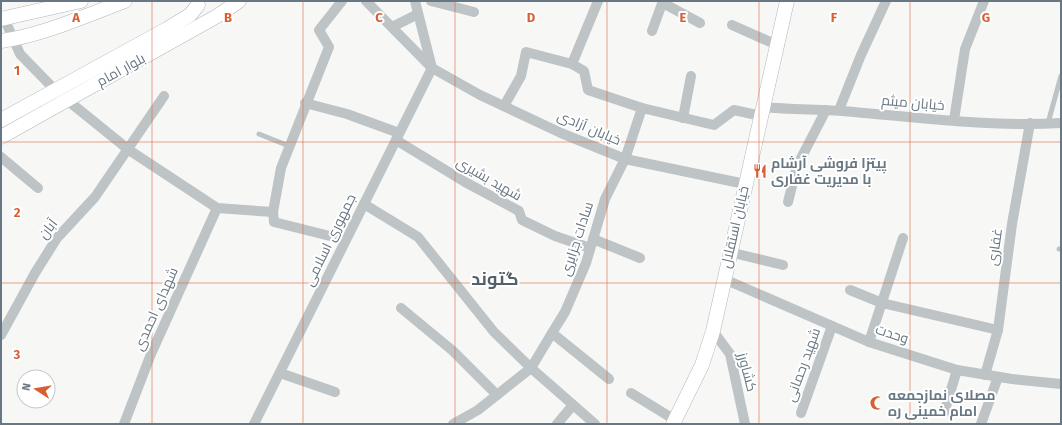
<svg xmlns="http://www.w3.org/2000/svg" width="1062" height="425" viewBox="0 0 1062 425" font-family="'Fira Sans',Cairo,sans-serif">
  <rect width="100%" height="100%" fill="#f7f7f5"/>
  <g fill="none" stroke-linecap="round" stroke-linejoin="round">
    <defs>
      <g id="secondary">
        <polyline points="1,19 81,1"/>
        <path d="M 1,41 C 43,35 85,16 125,1"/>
        <polyline points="1,120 167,29 190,15 198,5"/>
        <polyline points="1,137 219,15 239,1"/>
        <polyline points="673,424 702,365 713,331 787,1"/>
      </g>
    </defs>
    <use href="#secondary" stroke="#b3b8bd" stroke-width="15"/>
    <g stroke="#bec3c6" stroke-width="5">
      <polyline points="1048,123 1061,76"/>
      <polyline points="259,134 289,146"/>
      <polyline points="1059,249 1061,249"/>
    </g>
    <g stroke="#bec3c6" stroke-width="10">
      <polyline points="366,1 432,68 480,95 561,133 625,159 745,184"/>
      <polyline points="431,1 474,12"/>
      <polyline points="663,3 700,23"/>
      <polyline points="4,18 20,54 56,91 129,150 217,208 273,212 274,222 346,240"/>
      <polyline points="732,25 777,45"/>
      <polyline points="392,27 418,14"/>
      <polyline points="652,31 663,1"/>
      <polyline points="572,64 598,1"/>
      <polyline points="305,103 347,114 399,133"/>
      <path d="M 763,107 C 794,110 824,109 854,112 C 923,118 993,127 1061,123"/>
      <polyline points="642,108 714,125 734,110 761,116"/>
      <polyline points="839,110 861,55 886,1"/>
      <polyline points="683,118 691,76"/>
      <polyline points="954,120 965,49 984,1"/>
      <polyline points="396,140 465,182 519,211 522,220 555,236 590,248"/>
      <polyline points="1,157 38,188"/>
      <polyline points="788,202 797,166 826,110"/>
      <polyline points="364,204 418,237 494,332 531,368 595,424"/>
      <polyline points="273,212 281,168 329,47 319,30 342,1"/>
      <polyline points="593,239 640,258"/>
      <polyline points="729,252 783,265"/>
      <polyline points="724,279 869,342 957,370 1012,379 1061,384"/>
      <polyline points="850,290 882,303 998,330"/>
      <polyline points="401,308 453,351 497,395"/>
      <polyline points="713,331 730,354 745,424"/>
      <polyline points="552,333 609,379"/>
      <polyline points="1,335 35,273 57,238 95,197 164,96"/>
      <polyline points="869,342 903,238"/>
      <polyline points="280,373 335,392"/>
      <polyline points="985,375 998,330 1012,224 1030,123"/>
      <polyline points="631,393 675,420"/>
      <polyline points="801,413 832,326"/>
      <polyline points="944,413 957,370"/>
      <polyline points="124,424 151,354 217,208"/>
      <polyline points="254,424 432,68 415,1"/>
      <polyline points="453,424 478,410 531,368 552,333 565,312 586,263 605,199 625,159 642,108 588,90 584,71 572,64 526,52 521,76 504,106"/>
      <polyline points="557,424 573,405"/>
      <polyline points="981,424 998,377"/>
    </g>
    <use href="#secondary" stroke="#fff" stroke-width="14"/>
  </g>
  <path fill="none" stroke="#d85f34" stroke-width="1" stroke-opacity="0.55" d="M 152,1 L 152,424M 303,1 L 303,424M 455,1 L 455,424M 607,1 L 607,424M 759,1 L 759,424M 910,1 L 910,424M 1,142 L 1061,142M 1,283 L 1061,283"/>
  <defs>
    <symbol id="restaurant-bare" viewBox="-9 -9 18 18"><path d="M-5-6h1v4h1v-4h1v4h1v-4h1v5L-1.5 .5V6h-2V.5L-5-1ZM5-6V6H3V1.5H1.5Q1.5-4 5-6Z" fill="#d85f34" stroke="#fff" stroke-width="2.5" paint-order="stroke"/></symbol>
    <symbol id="mosque-bare" viewBox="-9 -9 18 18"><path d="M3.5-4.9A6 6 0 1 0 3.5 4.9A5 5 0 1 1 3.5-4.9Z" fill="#d85f34" stroke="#fff" stroke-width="2.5" paint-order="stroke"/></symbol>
  </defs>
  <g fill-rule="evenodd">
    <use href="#restaurant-bare" x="750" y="161" width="20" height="20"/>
    <use href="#mosque-bare" x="867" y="393" width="20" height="20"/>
  </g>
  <g text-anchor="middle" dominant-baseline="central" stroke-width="4" stroke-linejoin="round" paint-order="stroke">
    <g font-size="14" fill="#687784" stroke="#fff">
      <text transform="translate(121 70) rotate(-29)">بلوار امام</text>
      <text transform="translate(913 103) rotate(5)">خیابان میثم</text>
      <text transform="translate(589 128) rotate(23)">خیابان آزادی</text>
      <text transform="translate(489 179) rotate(30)">شهید بشیری</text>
      <text transform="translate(735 227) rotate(-77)">خیابان استقلال</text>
      <text transform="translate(48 229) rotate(-52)">آبان</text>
      <text transform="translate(577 239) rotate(-72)">سادات جزایری</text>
      <text transform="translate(330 240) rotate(-64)">جمهوری اسلامی</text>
      <text transform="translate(995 247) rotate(-82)">غفاری</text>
      <text transform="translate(156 309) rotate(-66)">شهدای احمدی</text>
      <text transform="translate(892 334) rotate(18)">وحدت</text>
      <text transform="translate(803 365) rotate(-70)">شهید رحمانی</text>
      <text transform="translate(747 372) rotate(75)">کشاورز</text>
    </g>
    <g font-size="14" font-weight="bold" fill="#687784" stroke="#fff" text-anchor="start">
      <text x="771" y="163">پیتزا فروشی آرشام<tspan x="771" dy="16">با مدیریت غفاری</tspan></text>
      <text x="888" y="395">مصلای نمازجمعه<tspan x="888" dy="16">امام خمینی ره</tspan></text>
    </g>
    <g font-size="18" font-weight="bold" fill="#566069" stroke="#fff">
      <text x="495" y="279">گتوند</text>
    </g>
  </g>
  <g font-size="13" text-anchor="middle" font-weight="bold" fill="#d85f34" stroke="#fff" stroke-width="4" stroke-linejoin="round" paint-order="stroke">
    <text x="76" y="22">A</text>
    <text x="228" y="22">B</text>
    <text x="379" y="22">C</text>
    <text x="531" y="22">D</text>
    <text x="683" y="22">E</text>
    <text x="834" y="22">F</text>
    <text x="986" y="22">G</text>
    <text x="17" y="75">1</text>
    <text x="17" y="217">2</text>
    <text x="17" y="359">3</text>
  </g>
  <rect width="1062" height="425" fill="none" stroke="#687784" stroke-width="4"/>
  <g transform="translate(36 389) rotate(282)"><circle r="19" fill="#ffffff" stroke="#c3c9ce"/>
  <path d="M0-3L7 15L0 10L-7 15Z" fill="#d85f34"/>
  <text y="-6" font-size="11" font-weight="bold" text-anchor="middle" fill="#687784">N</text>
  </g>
</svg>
